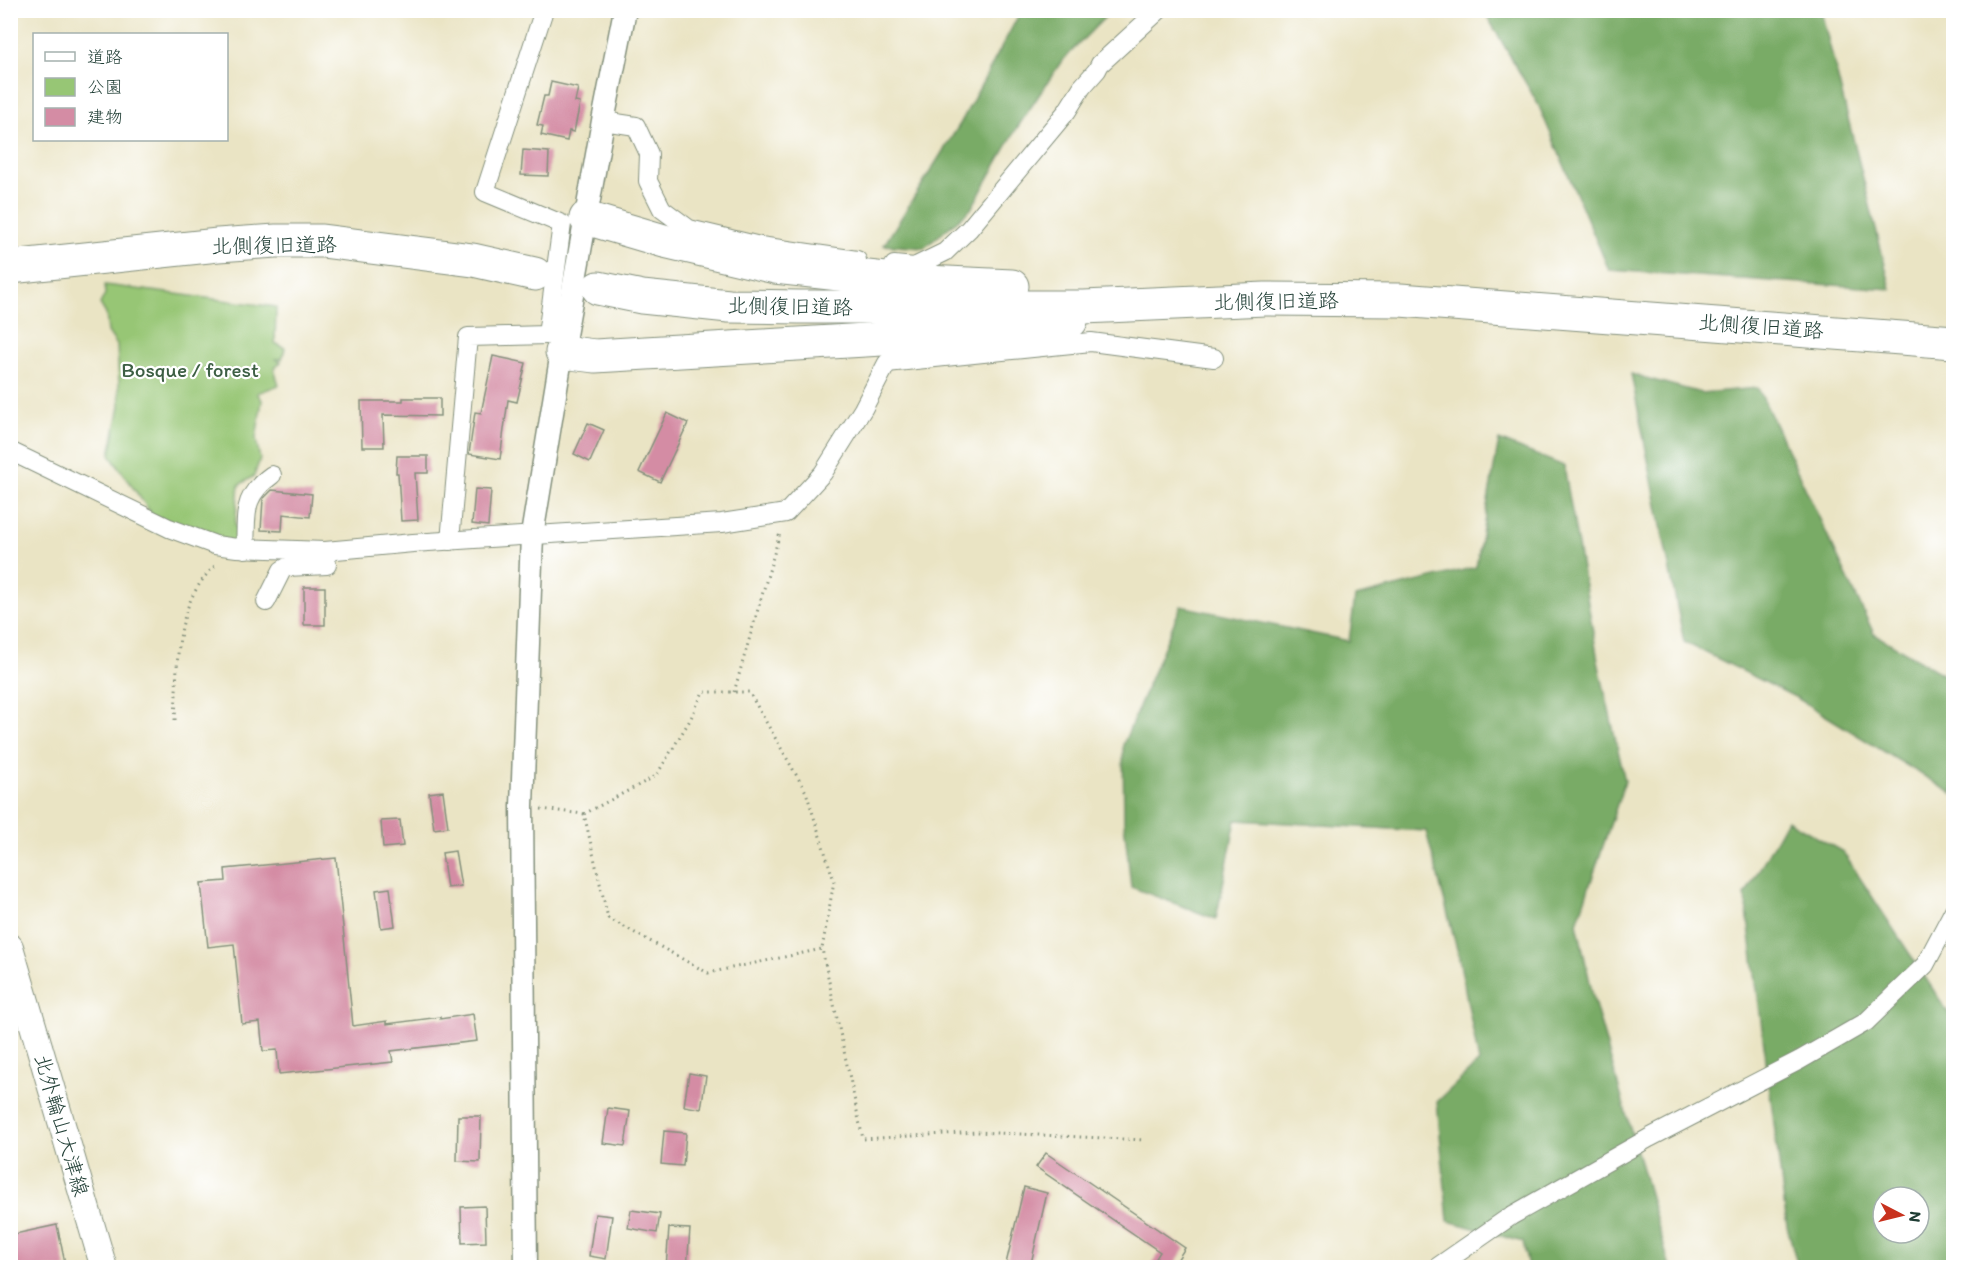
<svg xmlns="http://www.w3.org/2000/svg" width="1964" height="1278" viewBox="0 0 1964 1278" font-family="Itim,'Klee One',sans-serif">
  <rect width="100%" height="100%" fill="#fff"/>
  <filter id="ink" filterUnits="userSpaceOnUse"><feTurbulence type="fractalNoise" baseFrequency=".0167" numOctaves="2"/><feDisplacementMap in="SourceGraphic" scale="12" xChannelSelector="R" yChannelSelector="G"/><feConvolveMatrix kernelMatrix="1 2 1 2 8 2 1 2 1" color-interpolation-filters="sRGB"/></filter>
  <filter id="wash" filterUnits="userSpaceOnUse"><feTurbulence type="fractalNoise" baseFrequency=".008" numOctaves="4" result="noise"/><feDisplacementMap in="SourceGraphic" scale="24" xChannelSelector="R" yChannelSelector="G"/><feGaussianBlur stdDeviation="1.35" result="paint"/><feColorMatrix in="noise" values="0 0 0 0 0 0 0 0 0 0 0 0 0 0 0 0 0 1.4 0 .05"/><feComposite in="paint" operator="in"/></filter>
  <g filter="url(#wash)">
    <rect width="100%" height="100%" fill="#eae4c4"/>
    <polygon fill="#97c675" stroke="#5b8254" stroke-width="1.5" points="105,285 276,307 275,343 285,348 282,359 276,359 281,362 274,369 279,385 257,393 262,400 256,439 260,459 254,476 239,485 235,525 253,554 153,516 110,455 120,406 117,345 108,332 106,314 100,304 105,294"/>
    <g fill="#79ab66" stroke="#4c744d" stroke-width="1.5" fill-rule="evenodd">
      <polygon points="1021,11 1111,11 1061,62 1017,128 971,209 924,248 884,245 960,124"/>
      <polygon points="1484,11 1821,11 1891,289 1609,270 1538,104"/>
      <polygon points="1631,374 1701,393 1758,388 1874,634 1953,680 1953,794 1797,698 1684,642"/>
      <polygon points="1499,440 1564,466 1599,666 1625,781 1577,923 1594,1001 1670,1267 1528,1267 1523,1242 1448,1221 1437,1102 1479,1062 1458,953 1426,831 1236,820 1216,919 1131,887 1124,822 1123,745 1181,606 1349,641 1355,597 1476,567"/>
      <path d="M 1787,820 L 1843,852 L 1953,1020 L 1953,1267 L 1798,1267 L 1787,1226 L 1745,895 ZM 1883,1197 L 1919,1197 L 1919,1233 L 1883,1233 Z"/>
    </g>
    <g id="blocks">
      <g fill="#d48ca4">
        <polygon points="551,82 578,88 575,102 580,103 574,132 569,131 567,141 541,135 543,126 537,125 544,96 548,96"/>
        <polygon points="523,150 549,152 548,176 521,175"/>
        <polygon points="493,356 526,363 517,402 508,400 500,459 469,454 475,412 481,413"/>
        <polygon points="403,398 440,398 440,416 383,415 384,447 362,447 361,401 403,401"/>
        <polygon points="667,413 688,423 660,482 639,472"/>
        <polygon points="588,423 604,430 590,462 574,454"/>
        <polygon points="397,456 428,456 428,473 415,473 418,520 401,521 398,473 396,473"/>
        <polygon points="475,489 491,490 488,526 472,524"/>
        <polygon points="272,490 312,494 310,517 283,514 282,531 261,530 263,499"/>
        <rect x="304" y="587" width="21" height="38"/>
        <polygon points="443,791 448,827 434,829 429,793"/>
        <polygon points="400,820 403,846 383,848 381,821"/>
        <polygon points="455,851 461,886 447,888 442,853"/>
        <polygon points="336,858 353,1026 387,1021 387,1024 440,1017 440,1019 473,1014 477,1041 391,1051 393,1062 279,1074 277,1050 263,1051 260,1022 242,1024 234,944 208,947 201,883 226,881 225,869"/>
        <polygon points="390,888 395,926 381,928 376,890"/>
        <polygon points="689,1073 706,1076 701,1109 684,1106"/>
        <polygon points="608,1108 630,1111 625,1146 603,1143"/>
        <polygon points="458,1116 481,1116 480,1162 457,1161"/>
        <polygon points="664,1131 686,1133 683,1166 661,1164"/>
        <polygon points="1046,1153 1185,1248 1172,1268 1150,1268 1160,1252 1036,1167"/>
        <polygon points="1024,1187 1047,1193 1030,1268 1005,1268"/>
        <polygon points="485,1206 486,1242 462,1243 461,1207"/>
        <polygon points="631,1210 660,1214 657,1233 628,1228"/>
        <polygon points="595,1214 612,1216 606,1259 589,1256"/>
        <polygon points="57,1225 66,1268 10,1268 10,1235"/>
        <polygon points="669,1228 690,1229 687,1268 666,1268"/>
      </g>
    </g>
  </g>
  <g filter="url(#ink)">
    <use href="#blocks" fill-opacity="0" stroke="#84907c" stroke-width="1.5"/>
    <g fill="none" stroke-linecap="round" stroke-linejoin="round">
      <defs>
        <g id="minor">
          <polyline points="603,121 636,126 649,154 648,181 662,209 689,229 760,246 857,260"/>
          <polyline points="894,265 914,267 945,252 969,229 1067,111 1082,87 1097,70 1100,64 1159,10"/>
          <polyline points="10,451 169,528 215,545 237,548 325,551 413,543 722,523 786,513 823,473 863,409 887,363 1091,342 1214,358"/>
          <polyline points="450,541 468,337 547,335 562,224 485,192 544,10"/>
          <path d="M 245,549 C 247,514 241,497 272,475"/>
          <polyline points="266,602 282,570 287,567 327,565 325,551"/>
          <polyline points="1436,1268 1511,1216 1649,1138 1800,1060 1866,1022 1925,965 1954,910"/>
        </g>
        <polyline id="tertiary" points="526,1268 522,806 532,535 562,352 603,121 625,10"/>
        <polyline id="secondary" points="10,947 104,1268"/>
        <g id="motorway">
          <polyline points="586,218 664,241 775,267 904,281 1012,286"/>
          <polyline points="10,267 218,245 276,241 322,241 473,260 535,274"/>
          <polyline points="598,288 642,297 729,306 799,307 1084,307 1265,299 1400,300 1954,342"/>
          <polyline points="562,352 595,356 1019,331 1071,321"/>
        </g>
      </defs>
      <use href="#minor" stroke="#84907c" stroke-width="20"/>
      <use href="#tertiary" stroke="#84907c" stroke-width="25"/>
      <use href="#secondary" stroke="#84907c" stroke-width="28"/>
      <use href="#motorway" stroke="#84907c" stroke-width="35"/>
      <g stroke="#84907c" stroke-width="3" stroke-dasharray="1.5 4.5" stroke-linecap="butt">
        <polyline points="734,692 780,533"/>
        <path d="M 175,720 C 178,665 172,604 217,564"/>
        <polyline points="541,809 584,814 608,918 708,973 822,949 863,1139 977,1132 1145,1140"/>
        <polyline points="584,814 656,776 690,720 703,692 749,692 806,792 834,881 822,949"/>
      </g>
      <use href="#minor" stroke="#fff" stroke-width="18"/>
      <use href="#tertiary" stroke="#fff" stroke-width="22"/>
      <use href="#secondary" stroke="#fff" stroke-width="26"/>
      <use href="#motorway" stroke="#fff" stroke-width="33"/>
    </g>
  </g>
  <g text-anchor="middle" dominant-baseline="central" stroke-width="4.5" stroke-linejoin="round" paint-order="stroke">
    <g font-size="21" fill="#1f3d34" stroke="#fff">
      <text transform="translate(274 245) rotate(-1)">北側復旧道路</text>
      <text transform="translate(1276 301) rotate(-1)">北側復旧道路</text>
      <text transform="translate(790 306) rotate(1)">北側復旧道路</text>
      <text transform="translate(1761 326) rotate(4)">北側復旧道路</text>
      <text transform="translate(62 1125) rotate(74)">北外輪山大津線</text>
    </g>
    <g font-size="21" fill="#3d5f44" stroke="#fff">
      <text x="190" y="369">Bosque / forest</text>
    </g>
  </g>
  <rect width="1964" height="1278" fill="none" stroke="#fff" stroke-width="36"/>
  <rect x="33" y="33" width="195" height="108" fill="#ffffff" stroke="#a5b1ae" stroke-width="1.5"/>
  <rect x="45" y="52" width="30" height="9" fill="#ffffff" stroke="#a5b1ae" stroke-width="1.5"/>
  <text x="87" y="63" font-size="18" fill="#1f3d34">道路</text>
  <rect x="45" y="78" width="30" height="18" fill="#97c675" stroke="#a5b1ae" stroke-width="1.5"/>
  <text x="87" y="93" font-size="18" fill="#1f3d34">公園</text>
  <rect x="45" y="108" width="30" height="18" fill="#d48ca4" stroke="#a5b1ae" stroke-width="1.5"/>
  <text x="87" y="123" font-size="18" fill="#1f3d34">建物</text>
  <g transform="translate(1901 1215) rotate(97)"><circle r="28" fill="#ffffff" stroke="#a5b1ae" stroke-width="1.5"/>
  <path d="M0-4.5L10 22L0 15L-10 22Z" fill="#c8321e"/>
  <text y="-9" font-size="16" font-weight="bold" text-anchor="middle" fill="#1f3d34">N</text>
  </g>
</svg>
